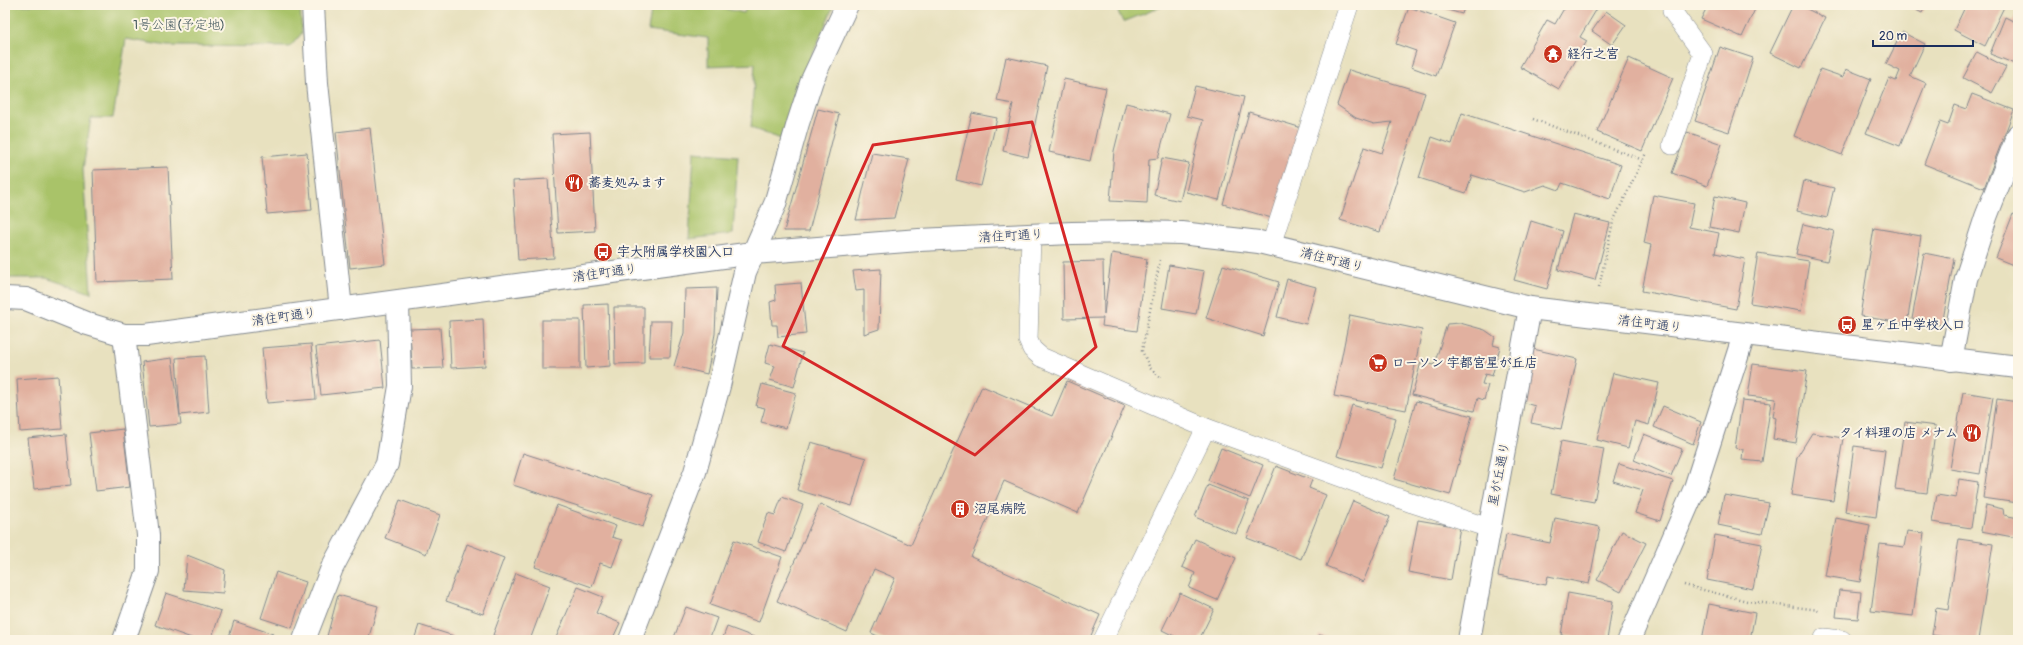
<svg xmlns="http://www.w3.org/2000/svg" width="2023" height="645" viewBox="0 0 2023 645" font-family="Pangolin,'Klee One',sans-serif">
  <rect width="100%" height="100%" fill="#fcf5e5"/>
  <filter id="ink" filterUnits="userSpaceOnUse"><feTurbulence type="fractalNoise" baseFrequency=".025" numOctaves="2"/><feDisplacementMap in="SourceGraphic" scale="8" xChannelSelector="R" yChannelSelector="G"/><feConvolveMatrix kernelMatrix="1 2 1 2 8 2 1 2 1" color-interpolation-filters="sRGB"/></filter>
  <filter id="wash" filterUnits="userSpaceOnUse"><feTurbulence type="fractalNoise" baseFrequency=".012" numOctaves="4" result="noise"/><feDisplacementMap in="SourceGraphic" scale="16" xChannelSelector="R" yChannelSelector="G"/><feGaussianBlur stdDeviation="0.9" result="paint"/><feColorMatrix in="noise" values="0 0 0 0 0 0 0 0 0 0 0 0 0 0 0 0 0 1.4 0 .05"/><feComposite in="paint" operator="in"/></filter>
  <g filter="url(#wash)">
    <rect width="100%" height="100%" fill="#e8e1bf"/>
    <g fill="#a9c369" stroke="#627964">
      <polygon points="5,5 300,5 302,33 290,47 167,46 126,39 113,118 91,118 83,169 91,293 46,278 5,278"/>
      <polygon points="652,5 709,5 744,13 747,5 834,5 807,67 781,139 751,128 755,64 708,66 708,38 648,30"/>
      <polygon points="1115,5 1166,5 1123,22"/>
      <polygon points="694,152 738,156 733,234 689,239"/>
    </g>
    <g id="blocks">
      <g fill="#e1b09f">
        <polygon points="1430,5 1465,5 1462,14"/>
        <polygon points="1566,5 1595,5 1598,7 1580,37 1587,41 1559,89 1520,67 1547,20 1555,24"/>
        <polygon points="1708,5 1757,5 1742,37 1701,19"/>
        <polygon points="1793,5 1799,5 1825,18 1801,68 1770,53"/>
        <polygon points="1906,5 1926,5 1922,13"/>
        <polygon points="1966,5 2005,5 1985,46 1954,30"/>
        <polygon points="1409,7 1455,23 1436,76 1411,67 1416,51 1396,44"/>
        <polygon points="2018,10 2018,65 1990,54 2005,17 2013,21"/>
        <polygon points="1606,11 1626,25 1612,45 1592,31"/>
        <polygon points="1902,32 1925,44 1910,76 1926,83 1900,146 1866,133 1889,78 1896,81 1900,71 1886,64"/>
        <polygon points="1720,47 1753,58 1729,132 1695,121"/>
        <polygon points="1977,52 2006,67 1992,93 1963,78"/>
        <polygon points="1006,57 1047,66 1028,157 1003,151 1013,104 997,101"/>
        <polygon points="1629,58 1673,78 1642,151 1597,132"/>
        <polygon points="1820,69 1843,77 1846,69 1871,79 1842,155 1794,136"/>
        <polygon points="1349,70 1425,93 1380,232 1340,220 1364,147 1382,153 1392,122 1374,124 1356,118 1337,105"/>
        <polygon points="1064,79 1106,88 1090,161 1049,152"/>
        <polygon points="1195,86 1244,97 1219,200 1186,192 1203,120 1187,116"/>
        <polygon points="1972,94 2014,110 1984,188 1924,164 1940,122 1948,125 1955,105 1966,109"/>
        <polygon points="1126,103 1170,114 1158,158 1149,159 1147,203 1110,201 1114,151"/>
        <polygon points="818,109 839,114 809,231 784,231"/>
        <polygon points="1249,112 1302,128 1275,219 1223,204"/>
        <polygon points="972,113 997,118 981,186 956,180"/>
        <polygon points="1462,113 1621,165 1610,199 1562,183 1559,190 1545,185 1525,192 1472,175 1466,193 1419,178 1432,137 1452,144"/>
        <polygon points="370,128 385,264 350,268 336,132"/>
        <polygon points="590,132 595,231 558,233 552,134"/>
        <polygon points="1687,132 1722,144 1707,186 1672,173"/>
        <polygon points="307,153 312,210 267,214 262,157"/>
        <polygon points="872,153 909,159 894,218 856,220"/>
        <polygon points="1162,158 1189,163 1180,201 1154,195"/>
        <polygon points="168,167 173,279 97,282 93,170"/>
        <polygon points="548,179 554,258 518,260 513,181"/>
        <polygon points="1804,181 1834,188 1827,218 1797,211"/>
        <polygon points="1653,195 1694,203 1689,227 1719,233 1715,253 1745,259 1736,309 1642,291 1651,245 1644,243"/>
        <polygon points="1715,196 1745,203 1739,233 1709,227"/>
        <polygon points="1573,214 1610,223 1595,280 1558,270"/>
        <polygon points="2013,214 2018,216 2018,267 1996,258"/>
        <polygon points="1531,221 1563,231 1547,289 1514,280"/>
        <polygon points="1803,224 1834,231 1827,261 1796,254"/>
        <polygon points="1874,228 1921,236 1907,324 1860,316"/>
        <polygon points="1112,253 1147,259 1137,331 1102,326 1103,318 1064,319 1063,262 1103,261 1104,314"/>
        <polygon points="1758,253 1809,261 1801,311 1750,303"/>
        <polygon points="1924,253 1954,259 1942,325 1912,319"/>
        <polygon points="1169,265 1204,271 1196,314 1162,308"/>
        <polygon points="1223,265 1279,282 1263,336 1206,318"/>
        <polygon points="881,269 879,329 864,334 864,290 856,291 853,271"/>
        <polygon points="1287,279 1316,287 1306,324 1277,317"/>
        <polygon points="801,283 806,334 778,337 777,325 772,325 770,302 776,300 775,285"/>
        <polygon points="717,288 715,334 707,374 674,366 684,333 685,289"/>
        <polygon points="608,304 610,366 586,368 584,305"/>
        <polygon points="614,307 644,307 644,363 615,364"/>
        <polygon points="1350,315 1422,330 1406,410 1334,396"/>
        <polygon points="483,319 485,366 451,368 449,321"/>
        <rect x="542" y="320" width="38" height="49"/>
        <polygon points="651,321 672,321 670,357 649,357"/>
        <polygon points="1460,323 1485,330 1495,337 1493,345 1500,347 1492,376 1485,374 1482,384 1488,385 1484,400 1478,398 1474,411 1412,395 1421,362 1434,365 1447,324"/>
        <polygon points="440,328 443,368 412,369 410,329"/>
        <polygon points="380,340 385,388 321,395 316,347"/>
        <polygon points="311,344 316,399 267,403 262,348"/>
        <polygon points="770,344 803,353 794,387 770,380 775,366 765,363"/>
        <polygon points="1533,349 1577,359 1561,429 1531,423 1535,406 1521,402"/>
        <polygon points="205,356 209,412 180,415 176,358"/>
        <polygon points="172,358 181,424 149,427 142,362"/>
        <polygon points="1753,364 1807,371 1796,443 1773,439 1776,418 1773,417 1776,399 1748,396"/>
        <polygon points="1613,373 1659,383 1649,425 1635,421 1628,448 1597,440"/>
        <polygon points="58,376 62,429 20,432 17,379"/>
        <polygon points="1067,381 1125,406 1078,513 1004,481 971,557 1100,615 1089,640 886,640 871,633 895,578 874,569 847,632 777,601 820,504 911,545 982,386 1052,416"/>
        <polygon points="762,384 796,393 786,428 761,422 765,408 756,406"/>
        <polygon points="1963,392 1993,397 1980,474 1950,469"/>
        <polygon points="1997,399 2018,402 2018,503 1983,498"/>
        <polygon points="1742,400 1771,403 1762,462 1742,460 1743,449 1735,448"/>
        <polygon points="1416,401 1472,416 1450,495 1394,479"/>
        <polygon points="1352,405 1396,418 1381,468 1337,456"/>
        <polygon points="1663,406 1701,422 1693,444 1654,427"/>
        <polygon points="1905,422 1936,426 1927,493 1895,489"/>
        <polygon points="123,429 130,487 96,491 89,433"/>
        <polygon points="1812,433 1843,438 1833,501 1791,495 1797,457"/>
        <polygon points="66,434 71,485 34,489 28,438"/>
        <polygon points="1644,434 1682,449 1671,476 1634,460"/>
        <polygon points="1561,441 1604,449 1594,502 1551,494"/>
        <polygon points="811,442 866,458 852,506 797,490"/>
        <polygon points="1854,446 1885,450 1876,517 1845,512"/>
        <polygon points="1221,448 1263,465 1250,498 1208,481"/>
        <polygon points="523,453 653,495 643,527 513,485"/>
        <polygon points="1619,464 1673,481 1660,521 1635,513 1643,490 1613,481"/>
        <polygon points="1276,466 1312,480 1309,488 1326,495 1301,559 1247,538"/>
        <polygon points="1959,479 1978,482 1971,528 1932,522 1937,495 1956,498"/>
        <polygon points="1208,485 1249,501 1236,534 1195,517"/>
        <polygon points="1724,495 1769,503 1762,534 1718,525"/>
        <polygon points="782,497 803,505 786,552 758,542 768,513 775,515"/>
        <polygon points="400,500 440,515 426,554 385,538"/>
        <polygon points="1353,501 1390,517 1363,582 1326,566"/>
        <polygon points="557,505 616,526 612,537 622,540 612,567 600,563 592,587 535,567"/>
        <polygon points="1986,505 2003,509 2004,515 2018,518 2018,538 1981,531"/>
        <polygon points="1555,518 1600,527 1589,584 1548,576 1546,585 1498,576 1506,534 1550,543"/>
        <polygon points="1836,518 1870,525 1860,582 1825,576"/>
        <polygon points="1418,520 1460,527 1451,580 1408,572"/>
        <polygon points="1622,531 1646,543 1621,592 1597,580"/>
        <polygon points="1907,531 1924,533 1913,616 1871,611 1880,544 1904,547"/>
        <polygon points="1715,535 1762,544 1753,589 1707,580"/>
        <polygon points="1195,539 1236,558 1217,600 1189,588 1195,573 1182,567"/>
        <polygon points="1959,539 1993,544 1978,640 1964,640 1932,635 1936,608 1948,610"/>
        <polygon points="734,540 782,557 759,622 710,605"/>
        <polygon points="467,544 504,558 483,614 446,601"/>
        <polygon points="187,555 225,570 223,593 184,590"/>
        <polygon points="2017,564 2018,564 2018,574 2015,573"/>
        <polygon points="276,572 306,582 292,628 261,618"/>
        <polygon points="516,573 550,586 530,640 506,640 493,635"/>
        <polygon points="578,587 603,597 596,613 620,623 612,640 555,640"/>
        <polygon points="1839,590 1861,592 1858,619 1836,617"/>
        <polygon points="166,593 221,611 211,640 197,640 155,625"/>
        <polygon points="1180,593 1214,609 1199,640 1182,640 1162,630"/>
        <polygon points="1568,593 1613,601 1607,640 1561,635"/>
        <polygon points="338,595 378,606 368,640 326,640"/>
        <polygon points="1709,604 1755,613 1750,640 1702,640"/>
        <polygon points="686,607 717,618 709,640 673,640"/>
        <polygon points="234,621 273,634 271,640 228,640"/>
        <polygon points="419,625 454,636 452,640 414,640"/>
        <polygon points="727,627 762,640 722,640"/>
        <polygon points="1319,635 1337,639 1337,640 1318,640"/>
      </g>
    </g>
  </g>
  <g filter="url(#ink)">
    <use href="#blocks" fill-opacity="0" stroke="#82888e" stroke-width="1"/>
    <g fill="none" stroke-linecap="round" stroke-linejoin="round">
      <defs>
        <g id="lane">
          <polyline points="1672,145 1703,54 1672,11 1675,5"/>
          <polyline points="1031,235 1028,340 1032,349 1041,357 1206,428"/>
          <polyline points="1271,245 1349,5"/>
          <polyline points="1103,640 1206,428 1412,503 1489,528"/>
          <polyline points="1824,640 1824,638 1842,640"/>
        </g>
        <g id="street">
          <polyline points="313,5 317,83 341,309"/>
          <polyline points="124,335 148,535 148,571 124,640"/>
          <polyline points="1951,360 1966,279 1986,217 2018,135"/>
          <polyline points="304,640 332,568 387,464 400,386 398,302"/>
          <polyline points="630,640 695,472 719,386 745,272 775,204 798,123 812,80 847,5"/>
          <polyline points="1629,640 1695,488 1744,335"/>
        </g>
        <g id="secondary">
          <polyline points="5,298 26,299 88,324 124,335 146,335 753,253 919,240 1072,233 1138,232 1181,233 1259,242 1530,308 2018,367"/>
          <polyline points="1469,640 1530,308"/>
        </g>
      </defs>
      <use href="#lane" stroke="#82888e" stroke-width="20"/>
      <use href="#street" stroke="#82888e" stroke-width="24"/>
      <use href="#secondary" stroke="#82888e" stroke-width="24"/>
      <g stroke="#82888e" stroke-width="2.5" stroke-dasharray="1 3" stroke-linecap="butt">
        <polyline points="1533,119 1643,160"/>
        <polyline points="1599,287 1613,222 1646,153"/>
        <polyline points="1160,377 1150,368 1142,351 1160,260"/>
        <polyline points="1684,585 1747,601 1819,610"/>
      </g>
      <use href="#lane" stroke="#fff" stroke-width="19"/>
      <use href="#street" stroke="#fff" stroke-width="22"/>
      <use href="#secondary" stroke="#fff" stroke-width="22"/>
    </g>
  </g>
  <path fill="none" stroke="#d62828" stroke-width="3" stroke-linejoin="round" d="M 1032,122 L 1096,347 L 975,455 L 783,346 L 873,145 Z"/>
  <defs>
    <symbol id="temple-disc" viewBox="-11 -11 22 22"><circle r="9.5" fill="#c8321e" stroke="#fcf5e5"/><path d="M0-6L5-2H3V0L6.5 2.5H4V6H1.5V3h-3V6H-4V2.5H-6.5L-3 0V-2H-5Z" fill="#fff"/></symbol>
    <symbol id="restaurant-disc" viewBox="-11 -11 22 22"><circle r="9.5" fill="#c8321e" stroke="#fcf5e5"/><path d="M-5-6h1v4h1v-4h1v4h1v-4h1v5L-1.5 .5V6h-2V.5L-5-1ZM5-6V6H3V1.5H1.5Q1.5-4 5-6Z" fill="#fff"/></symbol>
    <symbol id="bus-disc" viewBox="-11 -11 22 22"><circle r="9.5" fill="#c8321e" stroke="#fcf5e5"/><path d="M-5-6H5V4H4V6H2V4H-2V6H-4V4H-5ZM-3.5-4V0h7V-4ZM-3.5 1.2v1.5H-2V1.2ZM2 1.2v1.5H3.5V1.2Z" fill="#fff"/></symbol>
    <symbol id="supermarket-disc" viewBox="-11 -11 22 22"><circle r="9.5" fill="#c8321e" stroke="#fcf5e5"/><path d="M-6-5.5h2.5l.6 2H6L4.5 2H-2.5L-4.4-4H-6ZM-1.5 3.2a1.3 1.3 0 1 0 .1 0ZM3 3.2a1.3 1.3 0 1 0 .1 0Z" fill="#fff"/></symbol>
    <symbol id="building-disc" viewBox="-11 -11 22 22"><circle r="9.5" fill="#c8321e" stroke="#fcf5e5"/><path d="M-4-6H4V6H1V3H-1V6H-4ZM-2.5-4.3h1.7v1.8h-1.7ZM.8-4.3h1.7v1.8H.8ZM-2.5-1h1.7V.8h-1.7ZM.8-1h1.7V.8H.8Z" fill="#fff"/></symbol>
  </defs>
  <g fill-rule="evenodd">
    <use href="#temple-disc" x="1542" y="43" width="22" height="22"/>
    <use href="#restaurant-disc" x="563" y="172" width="22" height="22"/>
    <use href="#bus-disc" x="592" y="241" width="22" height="22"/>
    <use href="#bus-disc" x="1836" y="314" width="22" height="22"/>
    <use href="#supermarket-disc" x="1367" y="352" width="22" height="22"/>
    <use href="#restaurant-disc" x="1961" y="422" width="22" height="22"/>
    <use href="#building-disc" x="949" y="498" width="22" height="22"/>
  </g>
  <g text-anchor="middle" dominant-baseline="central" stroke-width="4" stroke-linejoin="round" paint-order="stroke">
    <g font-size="13" fill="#465b61" stroke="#fcf5e5">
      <text x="179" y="25">1号公園(予定地)</text>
    </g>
    <g font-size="13" font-weight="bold" fill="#1b2f5e" stroke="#fcf5e5" text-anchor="start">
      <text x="1567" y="54">経行之宮</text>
      <text x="588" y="183">蕎麦処みます</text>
      <text x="617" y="252">宇大附属学校園入口</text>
      <text x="1861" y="325">星ヶ丘中学校入口</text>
      <text x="1392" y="363">ローソン 宇都宮星が丘店</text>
      <text x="1958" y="433" text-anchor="end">タイ料理の店 メナム</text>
      <text x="974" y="509">沼尾病院</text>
    </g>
    <g font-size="13" fill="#1b2f5e" stroke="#fcf5e5">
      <text transform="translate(1011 236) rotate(-3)">清住町通り</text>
      <text transform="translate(1332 260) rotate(14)">清住町通り</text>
      <text transform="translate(605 273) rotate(-8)">清住町通り</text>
      <text transform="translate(284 317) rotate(-8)">清住町通り</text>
      <text transform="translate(1650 324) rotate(7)">清住町通り</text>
      <text transform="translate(1499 474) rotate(-79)">星が丘通り</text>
    </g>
  </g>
  <rect width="2023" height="645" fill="none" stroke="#fcf5e5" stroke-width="20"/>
  <path d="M1873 40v6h100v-6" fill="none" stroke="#1b2f5e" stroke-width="2"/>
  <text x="1879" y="40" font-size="12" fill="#1b2f5e" stroke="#fcf5e5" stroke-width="3" paint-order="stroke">20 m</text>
</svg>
